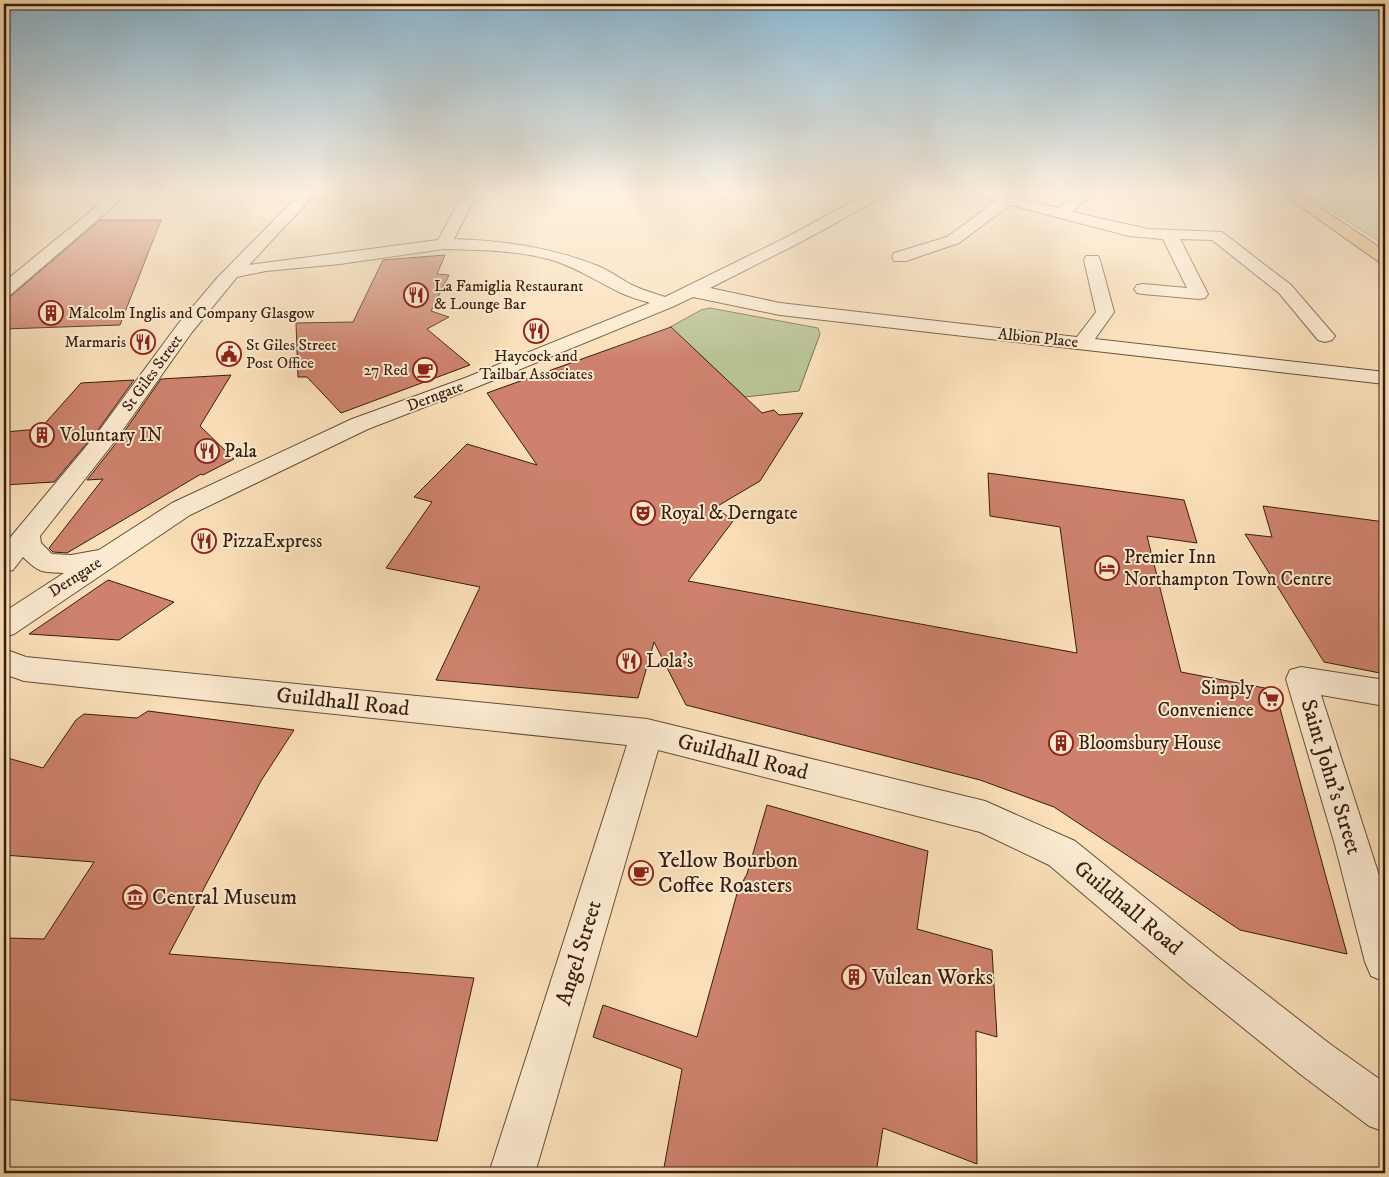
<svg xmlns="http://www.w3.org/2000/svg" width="1389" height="1177" viewBox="0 0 1389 1177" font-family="'IM FELL DW Pica',serif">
  <rect width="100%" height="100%" fill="#fbe0b9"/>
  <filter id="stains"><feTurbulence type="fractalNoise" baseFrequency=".004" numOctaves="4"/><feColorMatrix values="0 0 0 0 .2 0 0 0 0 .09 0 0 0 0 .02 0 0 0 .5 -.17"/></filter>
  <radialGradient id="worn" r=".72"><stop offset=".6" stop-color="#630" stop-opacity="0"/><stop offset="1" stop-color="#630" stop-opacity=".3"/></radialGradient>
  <g fill="#b8c394" stroke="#787051">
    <polygon points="1301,192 1385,192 1385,245"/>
    <polygon points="710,308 818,328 820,334 799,391 745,397 670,327 701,310"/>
  </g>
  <g fill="#ce826d" stroke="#371d0e">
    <polygon points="100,220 161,220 120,325 4,329 4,299 11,296"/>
    <polygon points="445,255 437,274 449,275 431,311 449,317 427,329 470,365 341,413 307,377 298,377 296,323 353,322 383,260"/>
    <polygon points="671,327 762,413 774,410 779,415 803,413 760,481 716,507 733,521 688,581 1077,653 1060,527 990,516 988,473 1184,500 1197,543 1147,536 1181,672 1275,690 1347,954 1240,930 1054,807 980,780 686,705 654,642 638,698 436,680 480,587 386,568 432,502 414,497 467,444 537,465 487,393"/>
    <polygon points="231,375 200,426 234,459 203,475 201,474 67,553 53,552 49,548 103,479 87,480 117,442 161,379"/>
    <polygon points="134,380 98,430 54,482 4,485 4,432 40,429 81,383"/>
    <polygon points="1263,506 1385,522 1385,674 1324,662 1245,534 1272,537"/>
    <polygon points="108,580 174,602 119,640 29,634"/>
    <polygon points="148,711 294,730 261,781 169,954 474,978 437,1141 4,1099 4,938 44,939 94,862 4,855 4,757 43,768 76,720 84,714 137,718"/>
    <polygon points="767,805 928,851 917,929 992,950 997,1037 976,1031 977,1164 883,1128 876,1173 663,1173 682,1069 593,1037 603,1005 697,1037 738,890 747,874"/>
  </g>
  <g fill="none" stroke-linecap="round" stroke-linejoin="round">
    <defs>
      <g id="minor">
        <polygon points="114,192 130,192 10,295 4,296 4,282"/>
        <path d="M 302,192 L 317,192 L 249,265 L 438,240 L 464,192 L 478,192 L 454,239 C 506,241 550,247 598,266 C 610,271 621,279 632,285 C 642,290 654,293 665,297 L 789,236 L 870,192 L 888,192 L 886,195 L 801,242 L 710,288 L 780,303 L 1077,337 L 1096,312 L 1084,260 L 1086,256 L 1098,256 L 1100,260 L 1114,312 L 1095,339 L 1385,372 L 1385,384 L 780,315 L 693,297 L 672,307 L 479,386 L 368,429 L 190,515 L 14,634 L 4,637 L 4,612 L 64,573 C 42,572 39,573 23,557 L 13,570 L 4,572 L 4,545 L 99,431 L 178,324 L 218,277 ZM 444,249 C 481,250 519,250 555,261 C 579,269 598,282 621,293 C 630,297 640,300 650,303 L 465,378 L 352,419 L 172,503 L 99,550 L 71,555 L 52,554 L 41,543 L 40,536 L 115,441 L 192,332 L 237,277 L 266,271 L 340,264 Z"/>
        <polygon points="969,192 993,192 1058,208 1077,192 1093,192 1072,212 1148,229 1222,232 1291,285 1335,336 1332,340 1325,342 1318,340 1279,293 1212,240 1180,239 1208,294 1205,298 1199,299 1143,294 1137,293 1134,289 1137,285 1143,284 1187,288 1163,239 1129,236 1010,205 959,243 906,261 894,261 892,257 894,253 947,237 996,201 971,195"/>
        <polygon points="4,649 26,657 647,719 985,801 1075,841 1217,956 1330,1044 1385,1083 1385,1132 1369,1126 1300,1074 1189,984 1049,865 980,832 658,750 535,1173 489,1173 627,745 24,681 4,674"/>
        <polygon points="1301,667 1385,680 1385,706 1321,695 1385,894 1385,982 1371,976 1365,962 1335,845 1286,679 1290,670"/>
      </g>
      <polygon id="primary" points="1280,192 1297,192 1385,251 1385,263 1379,262"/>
    </defs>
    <use href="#minor" stroke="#684e39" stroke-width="2"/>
    <use href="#primary" stroke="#371d0e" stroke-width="2"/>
    <use href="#minor" fill="#fcebd2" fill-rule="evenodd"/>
    <use href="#primary" fill="#eec07c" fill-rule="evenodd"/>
  </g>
  <linearGradient id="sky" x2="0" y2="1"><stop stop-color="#8bb8d3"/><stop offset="0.54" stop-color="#fdf1e0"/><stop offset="1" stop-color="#fdf1e0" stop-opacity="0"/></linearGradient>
  <rect width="1389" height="357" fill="url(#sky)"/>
  <defs>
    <symbol id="restaurant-ring" viewBox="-11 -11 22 22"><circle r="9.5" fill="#fcebd2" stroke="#8f2418" stroke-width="1.5"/><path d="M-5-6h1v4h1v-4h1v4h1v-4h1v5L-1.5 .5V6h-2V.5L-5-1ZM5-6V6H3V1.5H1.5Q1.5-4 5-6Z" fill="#8f2418"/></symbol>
    <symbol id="building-ring" viewBox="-11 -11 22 22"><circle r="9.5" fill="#fcebd2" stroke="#8f2418" stroke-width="1.5"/><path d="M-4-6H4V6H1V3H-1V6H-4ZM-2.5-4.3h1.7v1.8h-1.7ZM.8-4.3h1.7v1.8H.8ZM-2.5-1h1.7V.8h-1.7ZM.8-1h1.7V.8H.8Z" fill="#8f2418"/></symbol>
    <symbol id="civic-ring" viewBox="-11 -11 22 22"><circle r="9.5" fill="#fcebd2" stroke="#8f2418" stroke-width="1.5"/><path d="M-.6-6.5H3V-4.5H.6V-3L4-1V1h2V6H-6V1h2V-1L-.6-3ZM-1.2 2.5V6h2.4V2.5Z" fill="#8f2418"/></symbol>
    <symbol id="cafe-ring" viewBox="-11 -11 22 22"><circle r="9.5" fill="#fcebd2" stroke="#8f2418" stroke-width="1.5"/><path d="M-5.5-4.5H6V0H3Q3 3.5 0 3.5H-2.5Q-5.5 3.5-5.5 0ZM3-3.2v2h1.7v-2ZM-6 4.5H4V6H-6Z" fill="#8f2418"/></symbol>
    <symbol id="theatre-ring" viewBox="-11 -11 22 22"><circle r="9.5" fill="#fcebd2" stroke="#8f2418" stroke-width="1.5"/><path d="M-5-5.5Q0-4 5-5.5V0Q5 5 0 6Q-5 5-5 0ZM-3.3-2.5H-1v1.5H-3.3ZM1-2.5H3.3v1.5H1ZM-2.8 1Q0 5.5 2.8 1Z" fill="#8f2418"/></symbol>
    <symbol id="hotel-ring" viewBox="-11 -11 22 22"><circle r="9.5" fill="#fcebd2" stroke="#8f2418" stroke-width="1.5"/><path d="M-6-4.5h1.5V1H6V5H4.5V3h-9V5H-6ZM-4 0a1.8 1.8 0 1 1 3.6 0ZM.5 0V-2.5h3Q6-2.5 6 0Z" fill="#8f2418"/></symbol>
    <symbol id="supermarket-ring" viewBox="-11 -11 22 22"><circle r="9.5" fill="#fcebd2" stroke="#8f2418" stroke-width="1.5"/><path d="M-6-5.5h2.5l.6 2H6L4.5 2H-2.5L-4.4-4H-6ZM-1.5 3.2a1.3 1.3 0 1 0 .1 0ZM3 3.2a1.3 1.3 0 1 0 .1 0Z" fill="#8f2418"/></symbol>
    <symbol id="museum-ring" viewBox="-11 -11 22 22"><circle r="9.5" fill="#fcebd2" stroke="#8f2418" stroke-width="1.5"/><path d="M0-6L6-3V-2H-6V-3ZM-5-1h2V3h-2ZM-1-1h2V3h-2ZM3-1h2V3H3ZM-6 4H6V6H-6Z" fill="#8f2418"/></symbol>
  </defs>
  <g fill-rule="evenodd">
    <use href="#restaurant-ring" x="402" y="281" width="28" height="28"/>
    <use href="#building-ring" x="37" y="299" width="28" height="28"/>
    <use href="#restaurant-ring" x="522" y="317" width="28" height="28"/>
    <use href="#restaurant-ring" x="129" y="328" width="28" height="28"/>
    <use href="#civic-ring" x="215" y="340" width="28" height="28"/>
    <use href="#cafe-ring" x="411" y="356" width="28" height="28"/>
    <use href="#building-ring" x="28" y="421" width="28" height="28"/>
    <use href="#restaurant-ring" x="193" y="437" width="28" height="28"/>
    <use href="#theatre-ring" x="629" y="499" width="28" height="28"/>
    <use href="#restaurant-ring" x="190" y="527" width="28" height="28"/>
    <use href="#hotel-ring" x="1093" y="554" width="28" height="28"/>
    <use href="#restaurant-ring" x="615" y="647" width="28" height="28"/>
    <use href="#supermarket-ring" x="1257" y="685" width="28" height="28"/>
    <use href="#building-ring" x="1047" y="729" width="28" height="28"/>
    <use href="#cafe-ring" x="627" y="859" width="28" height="28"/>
    <use href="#museum-ring" x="121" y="883" width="28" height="28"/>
    <use href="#building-ring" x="840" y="963" width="28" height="28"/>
  </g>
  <g text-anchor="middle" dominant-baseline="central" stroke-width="4" stroke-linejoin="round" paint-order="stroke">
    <g font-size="16" fill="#371d0e" stroke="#fcebd2" text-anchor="start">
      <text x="434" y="286">La Famiglia Restaurant<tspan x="434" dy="18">&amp; Lounge Bar</tspan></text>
      <text x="68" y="313">Malcolm Inglis and Company Glasgow</text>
      <text x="126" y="342" text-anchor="end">Marmaris</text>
      <text x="246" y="345">St Giles Street<tspan x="246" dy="18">Post Office</tspan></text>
      <text x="536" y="356" text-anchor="middle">Haycock and<tspan x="536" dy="18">Tailbar Associates</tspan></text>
      <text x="408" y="370" text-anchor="end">27 Red</text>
    </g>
    <g font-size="16" fill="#371d0e" stroke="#fcebd2">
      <text transform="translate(1038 338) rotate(6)">Albion Place</text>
      <text transform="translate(152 373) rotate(-54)">St Giles Street</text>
      <text transform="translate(435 396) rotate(-21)">Derngate</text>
      <text transform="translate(75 577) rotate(-33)">Derngate</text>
    </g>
    <g font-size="19" fill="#371d0e" stroke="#fcebd2" text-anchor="start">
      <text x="60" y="435">Voluntary IN</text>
      <text x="224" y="451">Pala</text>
      <text x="660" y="513">Royal &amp; Derngate</text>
      <text x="222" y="541">PizzaExpress</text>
      <text x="1124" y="557">Premier Inn<tspan x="1124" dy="22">Northampton Town Centre</tspan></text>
      <text x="646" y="661">Lola's</text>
      <text x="1254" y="688" text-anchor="end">Simply<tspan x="1254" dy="22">Convenience</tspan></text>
      <text x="1078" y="743">Bloomsbury House</text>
    </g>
    <g font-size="22" fill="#371d0e" stroke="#fcebd2">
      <text transform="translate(343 702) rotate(6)">Guildhall Road</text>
      <text transform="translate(743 757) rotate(14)">Guildhall Road</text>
      <text transform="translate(1331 777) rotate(73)">Saint John's Street</text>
      <text transform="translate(1128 908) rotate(40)">Guildhall Road</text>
      <text transform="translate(579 953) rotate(-73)">Angel Street</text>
    </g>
    <g font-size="22" fill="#371d0e" stroke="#fcebd2" text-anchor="start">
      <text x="658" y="860">Yellow Bourbon<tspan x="658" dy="25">Coffee Roasters</tspan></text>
      <text x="152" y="897">Central Museum</text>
      <text x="872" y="977">Vulcan Works</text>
    </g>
  </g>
  <rect width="1389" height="1177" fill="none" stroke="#fbe0b9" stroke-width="20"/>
  <rect x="5" y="5" width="1379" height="1167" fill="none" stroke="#371d0e" stroke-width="2.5"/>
  <rect x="10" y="10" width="1369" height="1157" fill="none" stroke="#371d0e"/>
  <rect width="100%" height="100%" filter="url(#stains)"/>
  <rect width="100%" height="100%" fill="url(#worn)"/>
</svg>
